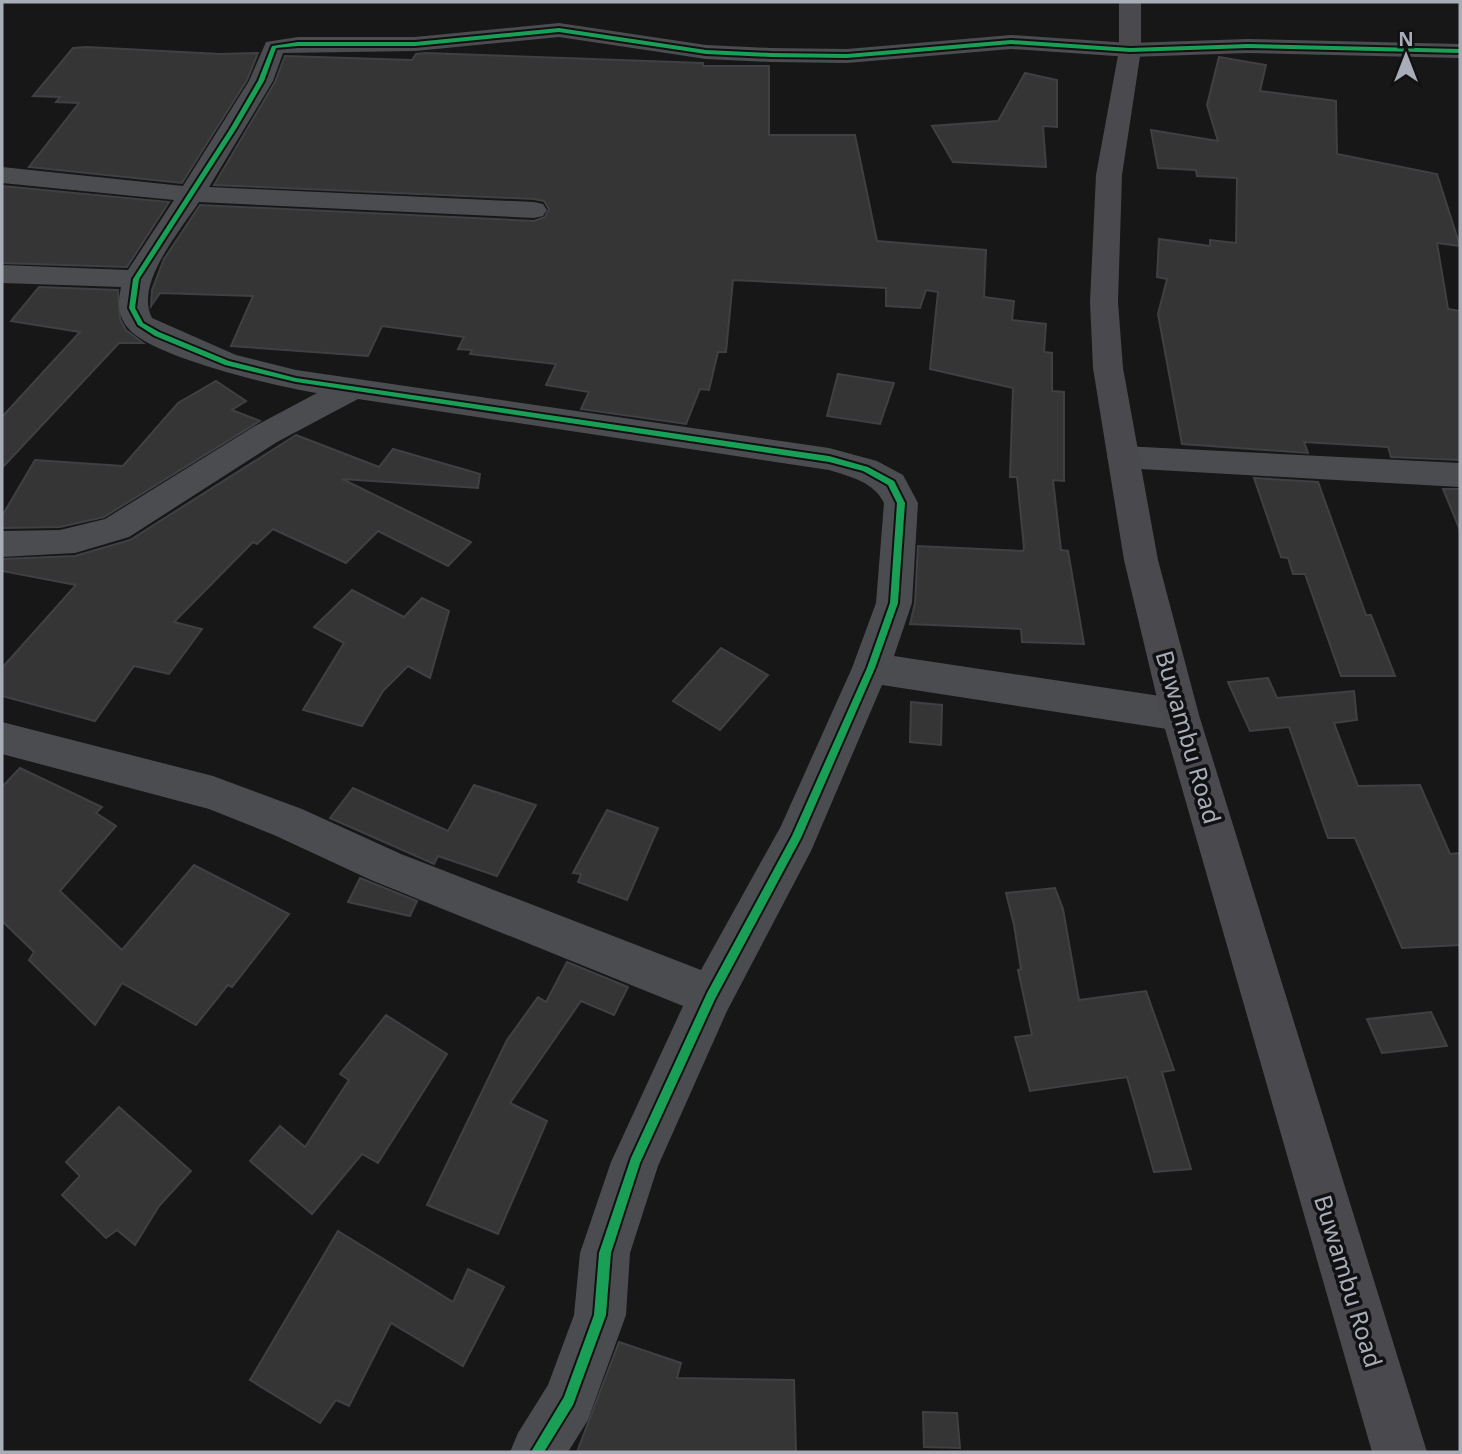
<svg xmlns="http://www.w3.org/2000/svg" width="1462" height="1454" viewBox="0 0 1462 1454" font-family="'Noto Sans',sans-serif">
  <rect width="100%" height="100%" fill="#171717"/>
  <g fill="#353536" stroke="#3f4043" stroke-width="2">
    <polygon points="87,47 220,54 258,53 247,80 182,183 29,167 79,103 56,102 60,97 33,96 73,48"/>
    <polygon points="426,53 703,63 703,66 769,66 769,135 855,135 877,241 986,250 984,297 1014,301 1012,320 1046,324 1044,352 1052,353 1052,391 1064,392 1064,481 1053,480 1061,550 1068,551 1084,644 1022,642 1021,629 910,624 915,603 918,546 1023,551 1024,548 1017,477 1010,477 1013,388 930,369 938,292 926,290 920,308 886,306 886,288 733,280 726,352 718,352 709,390 700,389 686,424 581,409 589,392 546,385 556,364 470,354 472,350 458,349 464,337 382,326 368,356 231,346 253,296 160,293 151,306 152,290 164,259 200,205 534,221 545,217 549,209 544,201 534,199 214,185 275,82 285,56 412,60 416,54"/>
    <polygon points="1219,57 1266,65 1260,91 1336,101 1337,154 1437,174 1460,246 1437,243 1448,309 1460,311 1460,460 1391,457 1388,447 1304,442 1308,453 1182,444 1158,314 1167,279 1157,277 1159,239 1210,246 1210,240 1236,243 1237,178 1197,176 1196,170 1158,168 1151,130 1218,141 1207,105"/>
    <polygon points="1025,73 1057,80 1057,127 1043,126 1046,167 953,162 932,126 998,121"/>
    <polygon points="2,186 169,202 127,267 2,263"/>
    <polygon points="39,287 118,290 120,319 126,330 143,343 119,343 2,468 2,417 80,332 11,321"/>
    <polygon points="838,374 894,383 880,424 827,416"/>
    <polygon points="216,381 246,401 232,410 260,421 104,517 60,527 2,528 2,516 35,460 123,466 178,403"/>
    <polygon points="296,435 379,467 393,449 480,474 478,488 342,479 471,542 448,566 378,531 346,563 273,529 257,544 253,542 174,622 202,629 169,674 134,666 95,721 2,696 2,668 76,585 2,571 2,559 75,556 130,540"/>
    <polygon points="1254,478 1318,482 1366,615 1371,615 1395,676 1341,676 1305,574 1293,574 1288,558 1281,557"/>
    <polygon points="1443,489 1460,489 1460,530"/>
    <polygon points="352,590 404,617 422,598 449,611 430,678 408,666 383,691 362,726 303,710 344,643 314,627"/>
    <polygon points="721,648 768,675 720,730 673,701"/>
    <polygon points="1268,678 1277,698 1354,691 1357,720 1334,723 1358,786 1420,785 1450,854 1460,853 1460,945 1402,948 1355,838 1328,838 1289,727 1250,731 1228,682"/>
    <polygon points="911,702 942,705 941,745 910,742"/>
    <polygon points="20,768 102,807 96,813 116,826 60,891 122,950 194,865 289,914 232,987 228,985 196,1025 122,983 95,1025 29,960 34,952 2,921 2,787"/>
    <polygon points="474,785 536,805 497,876 438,856 434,864 330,818 353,788 448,831"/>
    <polygon points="607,810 658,828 627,900 578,882 581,874 573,873"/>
    <polygon points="360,878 417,901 410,916 348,902"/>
    <polygon points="1055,888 1063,909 1079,1000 1146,991 1174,1070 1162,1072 1191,1169 1154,1172 1127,1077 1030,1091 1015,1037 1032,1035 1018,970 1021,969 1014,925 1006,893"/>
    <polygon points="567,962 628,987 614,1015 581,1001 510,1103 547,1121 498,1234 427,1205 507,1040 538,997 546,1002"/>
    <polygon points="1431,1012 1447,1046 1382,1053 1367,1019"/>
    <polygon points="386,1015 447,1054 378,1163 362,1154 312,1214 250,1161 280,1126 305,1147 349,1080 340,1074"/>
    <polygon points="119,1107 191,1171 159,1206 135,1245 117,1230 106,1238 62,1195 80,1176 66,1162"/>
    <polygon points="338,1231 453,1302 468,1269 504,1287 463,1366 391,1323 349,1406 336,1400 320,1423 250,1380"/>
    <polygon points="619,1342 681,1363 677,1378 794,1380 796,1452 577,1452"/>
    <polygon points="923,1412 957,1413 960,1448 924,1447"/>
  </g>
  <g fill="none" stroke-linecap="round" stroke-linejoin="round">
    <g fill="#4b4c50" fill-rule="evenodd">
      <path d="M 559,23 L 706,45 L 771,48 L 847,49 L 1011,35 L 1130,43 L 1248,39 L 1460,44 L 1460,58 L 1248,53 L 1130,57 L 1011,49 L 847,63 L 771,62 L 706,59 L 559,37 L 415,51 L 283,53 L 273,81 L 209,187 L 534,202 L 543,204 L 547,210 L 543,216 L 534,218 L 199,202 C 180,231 134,284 152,318 L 236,355 L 296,370 L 829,448 L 877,461 L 903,475 L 918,503 L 912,603 L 894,656 L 1180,699 L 1194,704 L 1199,715 L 1194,726 L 1180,731 L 882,685 L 811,851 L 727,1011 L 658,1166 L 630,1253 L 626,1315 L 588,1420 L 568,1452 L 510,1452 L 518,1433 L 548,1385 L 574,1315 L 580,1253 L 611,1162 L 683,1006 L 371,880 L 274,835 L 209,809 L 2,754 L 2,722 L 213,776 L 302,809 L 401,854 L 701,970 L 781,826 L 852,668 L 876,603 L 884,503 C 874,482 851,477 829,470 L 358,399 L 277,442 L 129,537 L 75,553 L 2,557 L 2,531 L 60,530 L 105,519 L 255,426 L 317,393 C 280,388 149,356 128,328 C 117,314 118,303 121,287 L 2,283 L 2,265 L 128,270 L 174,200 L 2,183 L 2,167 L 183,186 L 249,81 L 266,42 L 298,37 L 415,37 Z"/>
      <polygon points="1123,446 1460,463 1460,487 1123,468 1112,465 1107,457 1112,449"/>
    </g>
    <polygon fill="#4a4a4e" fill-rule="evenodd" points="1119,2 1141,2 1141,50 1122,175 1118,302 1123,368 1158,560 1199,715 1427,1452 1372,1452 1161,715 1124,560 1093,368 1090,302 1096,175 1119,50"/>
    <defs>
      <polygon id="cycleway" points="559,28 706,50 771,53 847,54 1011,40 1130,48 1248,44 1460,49 1460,53 1248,48 1130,52 1011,44 847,58 771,57 706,54 559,32 415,46 298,46 276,48 264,81 236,129 139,279 135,308 143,323 159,332 229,361 296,378 829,456 868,467 894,481 905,503 898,603 875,668 801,838 715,999 640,1163 611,1253 606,1315 573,1405 544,1452 531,1452 564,1397 594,1315 599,1253 631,1158 707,993 792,836 867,668 890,603 897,503 888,485 863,471 829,462 296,382 225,365 155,336 138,325 129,308 133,279 230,129 258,81 272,46 298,42 415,42"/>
    </defs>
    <use href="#cycleway" stroke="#111113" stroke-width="4"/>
    <use href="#cycleway" fill="#1a9f57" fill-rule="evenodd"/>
  </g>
  <g text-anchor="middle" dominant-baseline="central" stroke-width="7" stroke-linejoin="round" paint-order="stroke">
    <g font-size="24" fill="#a8adb8" stroke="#111113">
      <text transform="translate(1189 737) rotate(74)">Buwambu Road</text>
      <text transform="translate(1349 1281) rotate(73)">Buwambu Road</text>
    </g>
  </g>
  <rect width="1462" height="1454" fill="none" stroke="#a8adb8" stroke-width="7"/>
  <g transform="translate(1406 56)" stroke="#111113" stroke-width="5" paint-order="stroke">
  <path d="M0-5L12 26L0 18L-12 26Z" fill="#a8adb8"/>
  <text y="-10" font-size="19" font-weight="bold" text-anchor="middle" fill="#a8adb8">N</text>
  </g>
</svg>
